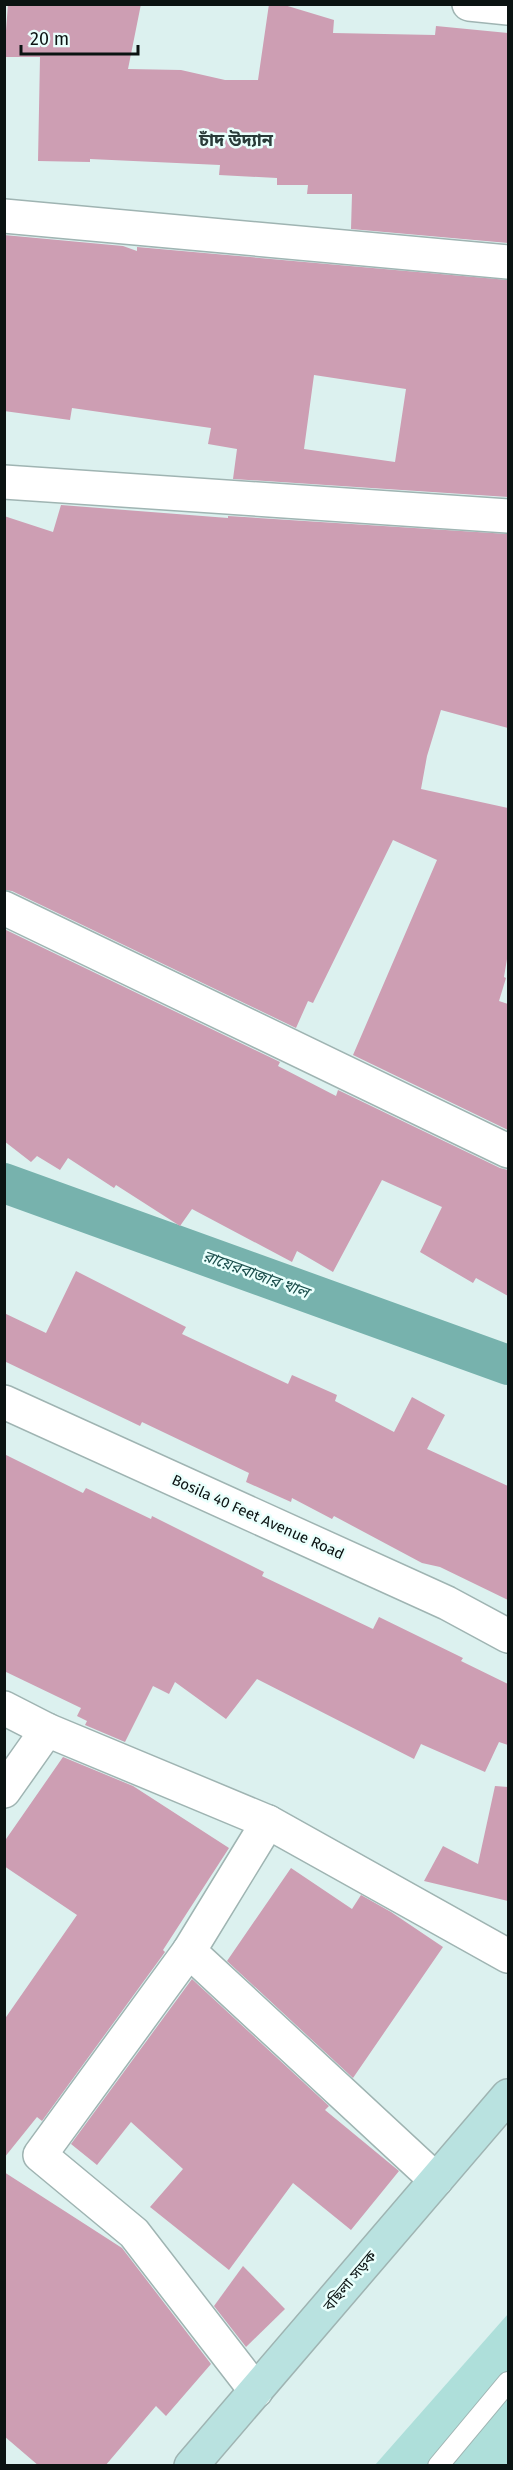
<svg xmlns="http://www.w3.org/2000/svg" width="513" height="2470" viewBox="0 0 513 2470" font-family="'Fira Sans','Noto Sans Bengali',sans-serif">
  <rect width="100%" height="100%" fill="#dcf1ef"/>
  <polygon fill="#aedfda" points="508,2314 508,2465 375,2465"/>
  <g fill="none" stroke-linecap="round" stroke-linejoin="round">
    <polyline stroke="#77b2ad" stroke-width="40" points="4,1183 508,1365"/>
  </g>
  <g fill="#cd9eb3" fill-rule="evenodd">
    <polygon points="8,4 141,4 128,69 181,70 225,80 258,80 269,4 281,4 334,20 333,33 435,35 436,26 508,33 508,243 351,229 352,194 307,194 308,185 277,185 277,178 219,175 220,165 90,159 90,162 38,161 40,57 4,57"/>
    <path d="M 4,235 L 123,246 L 137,251 L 137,247 L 508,280 L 508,497 L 233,479 L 237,449 L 208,444 L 211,428 L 72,408 L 70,420 L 4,411 ZM 314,375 L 406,389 L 395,462 L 304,449 Z"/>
    <polygon points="61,505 228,518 228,516 508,534 508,728 441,710 427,756 421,789 508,808 508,953 504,977 506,978 499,1001 508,1004 508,1130 353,1055 437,860 393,840 313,1003 308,1001 296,1028 12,891 4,890 4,516 53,532"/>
    <polygon points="4,929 280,1062 278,1066 336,1096 338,1090 500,1168 508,1170 508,1296 476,1278 473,1283 420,1252 442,1207 382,1180 333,1272 297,1251 292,1262 192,1209 180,1226 116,1185 114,1188 68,1158 60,1170 37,1156 31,1162 4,1141"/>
    <polygon points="76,1271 186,1327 182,1334 288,1384 292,1375 337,1395 335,1401 394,1432 412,1397 445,1415 427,1449 508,1486 508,1600 440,1567 422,1563 334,1516 332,1519 292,1498 291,1502 246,1482 249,1473 142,1422 140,1426 4,1361 4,1313 46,1333"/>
    <polygon points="4,1454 83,1493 86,1488 151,1519 152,1516 264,1572 262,1576 373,1629 379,1617 463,1658 461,1661 508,1684 508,1745 499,1742 485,1772 421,1744 414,1759 257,1679 226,1719 175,1682 169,1694 153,1686 125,1742 85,1725 87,1721 77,1716 81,1708 4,1671"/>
    <polygon points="63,1757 133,1786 229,1848 163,1950 165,1952 42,2121 37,2117 4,2158 4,2020 77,1915 4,1866 4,1842"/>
    <polygon points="495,1786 508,1787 508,1901 424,1881 443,1846 478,1864"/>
    <polygon points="291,1868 352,1909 361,1895 391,1912 443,1947 353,2078 227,1961"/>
    <polygon points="192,1979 329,2106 325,2110 399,2171 351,2230 293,2183 229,2270 150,2207 183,2169 131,2122 97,2165 71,2144"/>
    <polygon points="4,2172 122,2248 211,2364 166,2416 156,2406 105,2466 39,2466 4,2436"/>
    <polygon points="243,2266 285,2309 246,2347 214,2306"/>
  </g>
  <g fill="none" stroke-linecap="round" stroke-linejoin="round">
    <defs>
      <polyline id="service" points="438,2466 508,2382"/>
      <g id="minor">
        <polyline points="469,4 508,8"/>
        <polyline points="4,216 508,262"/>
        <polyline points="4,482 508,516"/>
        <polyline points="4,908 508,1151"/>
        <polyline points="4,1708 47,1730 268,1822 189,1951 436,2180"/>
        <polyline points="4,1791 47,1730"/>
        <polyline points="268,1822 508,1956"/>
        <polyline points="189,1951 40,2155 134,2233 256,2391"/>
      </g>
      <polyline id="tertiary" points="4,1402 447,1603 508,1636"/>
      <polyline id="secondary" points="191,2466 508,2096"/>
    </defs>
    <use href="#service" stroke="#9fb4b2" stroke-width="22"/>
    <use href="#minor" stroke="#9fb4b2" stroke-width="36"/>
    <use href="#tertiary" stroke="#9fb4b2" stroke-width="36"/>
    <use href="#secondary" stroke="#9fb4b2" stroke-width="36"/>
    <use href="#service" stroke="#fff" stroke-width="20"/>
    <use href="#minor" stroke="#fff" stroke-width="33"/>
    <use href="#tertiary" stroke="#fff" stroke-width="33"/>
    <use href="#secondary" stroke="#b9e2e0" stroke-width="33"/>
  </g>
  <g text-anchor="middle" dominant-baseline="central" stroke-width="5" stroke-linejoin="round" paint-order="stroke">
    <g font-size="15" fill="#0b1312" stroke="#e9fffc">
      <text transform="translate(258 1517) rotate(24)">Bosila 40 Feet Avenue Road</text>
      <text transform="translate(350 2281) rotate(-50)">বছিলা সড়ক</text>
    </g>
    <g font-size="16" font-style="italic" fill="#1b4f4c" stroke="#e9fffc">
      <text transform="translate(256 1274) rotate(20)">রায়েরবাজার খাল</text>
    </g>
    <g font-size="18" font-weight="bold" fill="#293b39" stroke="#e9fffc">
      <text x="236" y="140">চাঁদ উদ্যান</text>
    </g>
  </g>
  <rect width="513" height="2470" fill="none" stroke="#0b1312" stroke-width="12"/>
  <path d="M21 45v9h117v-9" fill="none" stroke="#0b1312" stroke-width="3"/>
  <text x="30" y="45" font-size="18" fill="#0b1312" stroke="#e9fffc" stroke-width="4.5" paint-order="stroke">20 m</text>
</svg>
